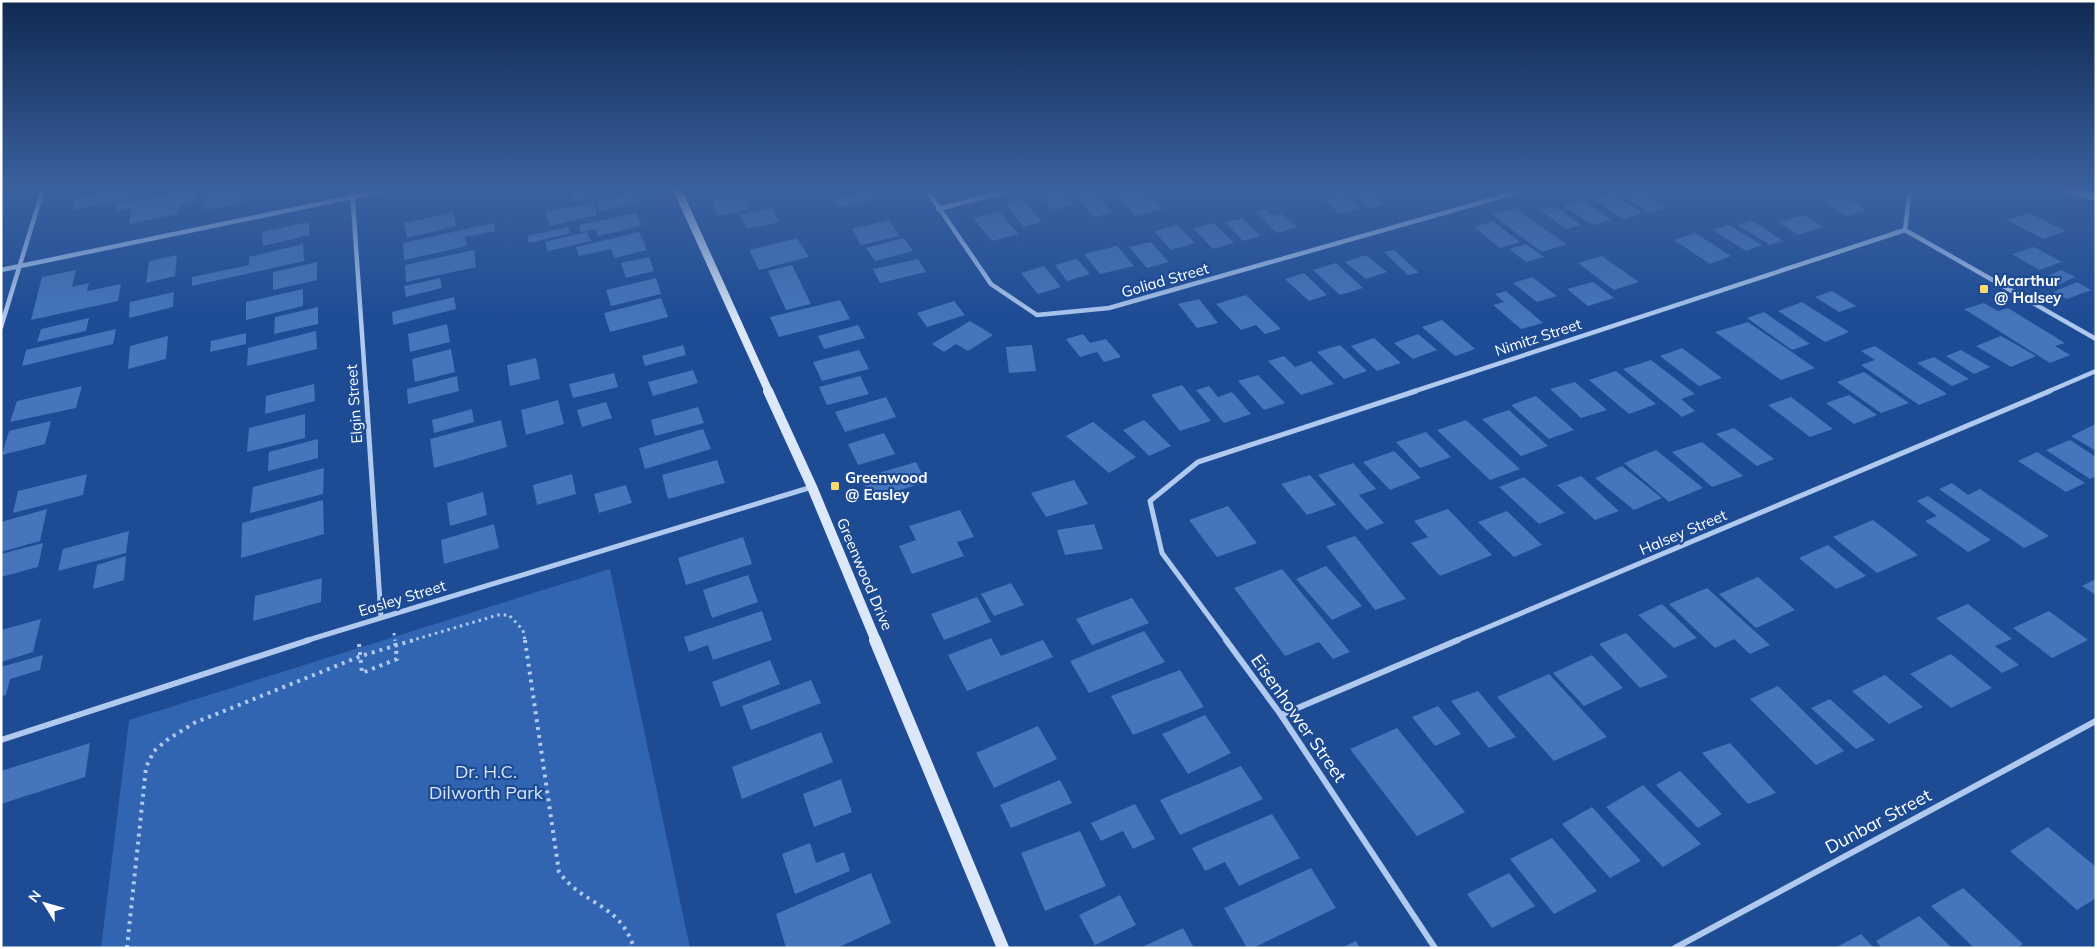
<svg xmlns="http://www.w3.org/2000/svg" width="2097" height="949" viewBox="0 0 2097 949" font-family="Mulish,sans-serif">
  <rect width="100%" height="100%" fill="#1d4b94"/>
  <polygon fill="#3165b2" points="610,569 690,948 101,948 129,720"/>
  <g fill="#4575ba">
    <polygon points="120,189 132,189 130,199 72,210 74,198"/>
    <polygon points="194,189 197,189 195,203 179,206 178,214 129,224 132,208 116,212 117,204"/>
    <polygon points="207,189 261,189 260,193 242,196 242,203 204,210"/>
    <polygon points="267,189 303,189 303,190 267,197"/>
    <polygon points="570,189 618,189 619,191 574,201"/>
    <polygon points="715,189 751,189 752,190 718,197"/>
    <polygon points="875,189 881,198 838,208 833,199"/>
    <polygon points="1082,189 1091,189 1112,212 1094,217 1071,191"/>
    <polygon points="1110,189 1144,189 1163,209 1135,216"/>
    <polygon points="1157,189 1181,189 1181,190 1162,194"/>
    <polygon points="1338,189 1361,208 1340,214 1323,199 1334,197 1325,190"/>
    <polygon points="1349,189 1382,189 1387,194 1375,197 1383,204 1370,208"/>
    <polygon points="1390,189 1426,189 1400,196"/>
    <polygon points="1612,189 1637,189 1667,208 1650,213"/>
    <polygon points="1651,189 1683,189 1690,193 1668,200"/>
    <polygon points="1062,191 1074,205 1053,210 1040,196"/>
    <polygon points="636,192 640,202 599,212 596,201"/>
    <polygon points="1611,192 1642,213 1623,219 1592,198"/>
    <polygon points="742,194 749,209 718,216 712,201"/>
    <polygon points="1844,197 1867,210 1847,216 1824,202"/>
    <polygon points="1023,200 1042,222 1024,227 1005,204"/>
    <polygon points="1583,200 1611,220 1592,225 1563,205"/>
    <polygon points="594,202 597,215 550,226 546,212"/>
    <polygon points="1554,206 1581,225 1566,229 1540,210"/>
    <polygon points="772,208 779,222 747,229 740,215"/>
    <polygon points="1516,208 1566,244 1542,252 1492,215"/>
    <polygon points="1265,210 1272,216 1282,214 1297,227 1277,233 1255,212"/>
    <polygon points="999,211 1018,234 992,241 973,218"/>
    <polygon points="453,212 456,226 407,238 404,223"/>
    <polygon points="637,213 641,226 598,236 596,229 581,232 579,225"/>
    <polygon points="2029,213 2065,231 2043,239 2007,220"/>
    <polygon points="1804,215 1824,227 1798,235 1778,222"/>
    <polygon points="1242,218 1261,236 1243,241 1225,222"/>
    <polygon points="889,220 899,236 861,245 852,229"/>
    <polygon points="1751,220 1783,241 1770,245 1737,225"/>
    <polygon points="1493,221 1520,242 1500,248 1474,227"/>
    <polygon points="309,222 309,235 263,246 262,232"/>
    <polygon points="494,223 495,231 465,237 467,246 404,260 403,243"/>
    <polygon points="1214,223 1234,243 1213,249 1193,228"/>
    <polygon points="1177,225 1195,243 1171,250 1154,231"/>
    <polygon points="1729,225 1762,245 1746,251 1713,230"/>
    <polygon points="568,227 570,233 529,243 527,236"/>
    <polygon points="587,232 591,241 548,251 545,242"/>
    <polygon points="639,232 647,250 615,258 611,249 579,256 576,247"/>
    <polygon points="1695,233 1731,256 1710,264 1674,240"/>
    <polygon points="797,238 809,257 759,270 749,250"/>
    <polygon points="904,238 913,251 875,261 866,248"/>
    <polygon points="1151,242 1169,262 1147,268 1129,247"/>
    <polygon points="303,244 304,261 192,286 192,277 249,265 249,257"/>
    <polygon points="1526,244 1544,257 1526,262 1509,249"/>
    <polygon points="1117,246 1134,266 1100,274 1084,254"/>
    <polygon points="2034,247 2062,262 2039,270 2012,254"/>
    <polygon points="474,250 476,267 406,282 405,265"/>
    <polygon points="1394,250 1419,273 1408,275 1384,252"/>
    <polygon points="177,255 175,276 146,283 149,261"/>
    <polygon points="1366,255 1387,272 1366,279 1345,262"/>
    <polygon points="1602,256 1639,282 1614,290 1578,263"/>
    <polygon points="649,257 654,271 626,278 621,263"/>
    <polygon points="918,259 926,272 880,283 873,269"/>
    <polygon points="1077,259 1090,274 1067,281 1055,265"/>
    <polygon points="317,262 317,280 273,290 273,272"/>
    <polygon points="1336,263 1363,288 1340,295 1313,270"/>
    <polygon points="792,265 811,304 786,310 768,271"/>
    <polygon points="1044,266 1061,287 1038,294 1021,273"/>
    <polygon points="76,270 72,287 89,283 87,291 121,284 118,301 31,320 42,277"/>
    <polygon points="2061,270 2076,277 2052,287 2038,280"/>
    <polygon points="1304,273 1327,295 1309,301 1285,279"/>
    <polygon points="1532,277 1557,296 1537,302 1513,283"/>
    <polygon points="440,278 442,288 406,297 404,286"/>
    <polygon points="656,278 661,294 611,306 606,290"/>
    <polygon points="1593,282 1614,298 1588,306 1567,289"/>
    <polygon points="2077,282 2091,290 2067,299 2053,292"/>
    <polygon points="303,289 303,306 246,320 246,302"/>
    <polygon points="1506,291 1543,323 1521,329 1493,305 1504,302 1495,294"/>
    <polygon points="1832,291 1856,306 1839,312 1815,297"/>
    <polygon points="174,292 173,307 129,318 130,302"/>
    <polygon points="1246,295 1281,329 1265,334 1256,325 1241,330 1216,304"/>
    <polygon points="454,297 456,309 393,325 392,312"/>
    <polygon points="661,298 668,317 610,332 604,313"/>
    <polygon points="1199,299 1218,323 1197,328 1178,304"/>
    <polygon points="840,300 850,319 779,337 770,317"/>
    <polygon points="954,301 965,315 927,327 917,313"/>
    <polygon points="1802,302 1849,332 1825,342 1778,311"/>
    <polygon points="1984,303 1998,311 2008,308 2065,343 2055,346 2070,355 2050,363 1964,309"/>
    <polygon points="318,307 318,324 274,334 275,317"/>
    <polygon points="1764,312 1810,344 1792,350 1747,318"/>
    <polygon points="89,318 86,331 37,342 41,329"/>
    <polygon points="1442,320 1475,349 1455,356 1422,327"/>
    <polygon points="970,321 993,335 968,351 956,344 944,352 932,344"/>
    <polygon points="1748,322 1815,368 1781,380 1715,332"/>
    <polygon points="447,324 450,342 410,352 408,334"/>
    <polygon points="858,325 865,338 824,349 818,336"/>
    <polygon points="116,329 113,344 22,366 26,350"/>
    <polygon points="316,331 317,349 247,366 248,348"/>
    <polygon points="246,333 246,344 210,352 211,341"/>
    <polygon points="1083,334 1090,343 1106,339 1121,357 1104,362 1097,352 1080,357 1066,339"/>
    <polygon points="1418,334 1437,350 1413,359 1394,343"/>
    <polygon points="168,336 166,359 128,369 130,346"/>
    <polygon points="2001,336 2036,356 2011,367 1976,346"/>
    <polygon points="1374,338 1401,363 1377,371 1351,346"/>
    <polygon points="683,345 686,355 645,366 642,356"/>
    <polygon points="1032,345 1036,371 1009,373 1006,347"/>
    <polygon points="1340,345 1367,371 1344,379 1317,352"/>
    <polygon points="1875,346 1947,394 1919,405 1861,365 1875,360 1861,351"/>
    <polygon points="1682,348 1722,378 1699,386 1660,356"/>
    <polygon points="451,349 455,372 415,382 412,359"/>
    <polygon points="859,350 869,369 822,381 813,362"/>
    <polygon points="1961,350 1990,367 1974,374 1946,356"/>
    <polygon points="1284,356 1295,367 1311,361 1334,384 1301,395 1268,361"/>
    <polygon points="1934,357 1969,379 1952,386 1917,363"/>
    <polygon points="536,358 540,379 510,386 507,365"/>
    <polygon points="1651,360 1695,394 1681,399 1695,411 1682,417 1623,369"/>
    <polygon points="693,370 698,383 653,396 648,382"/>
    <polygon points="1616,371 1656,404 1629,414 1589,380"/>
    <polygon points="1864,372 1909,403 1881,413 1837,382"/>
    <polygon points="614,373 618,387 573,398 569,384"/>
    <polygon points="1258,375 1285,403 1264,410 1238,381"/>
    <polygon points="457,376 459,391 408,404 407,389"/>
    <polygon points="860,376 869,394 827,405 819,387"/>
    <polygon points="1575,382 1607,410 1581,418 1550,389"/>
    <polygon points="314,384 315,401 265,414 266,396"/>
    <polygon points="1182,385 1211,421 1180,431 1151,395"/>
    <polygon points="82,386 76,408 10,422 17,401"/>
    <polygon points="1209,386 1218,397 1232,392 1251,414 1224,423 1196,390"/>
    <polygon points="1849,395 1877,415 1854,424 1826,403"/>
    <polygon points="1536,396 1574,430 1549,439 1511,405"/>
    <polygon points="886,397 896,417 845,432 835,412"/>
    <polygon points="1791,397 1833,429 1810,437 1768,405"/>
    <polygon points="558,400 564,424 526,435 521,410"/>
    <polygon points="606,402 612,418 582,427 577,410"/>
    <polygon points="698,407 704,423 655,436 651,420"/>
    <polygon points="472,409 474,422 434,433 432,420"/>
    <polygon points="1509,410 1548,446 1521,456 1482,419"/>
    <polygon points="305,414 305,438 247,452 249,428"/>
    <polygon points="501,420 507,447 434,468 430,439"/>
    <polygon points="1144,420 1171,446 1149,456 1123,430"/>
    <polygon points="1466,420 1520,469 1490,480 1437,430"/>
    <polygon points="51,421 45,444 2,455 9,431"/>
    <polygon points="1093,422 1136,457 1109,473 1066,436"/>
    <polygon points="2096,424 2096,451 2071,436"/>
    <polygon points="1734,428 1774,459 1757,466 1716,434"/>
    <polygon points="703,429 711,449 645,469 639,448"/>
    <polygon points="1426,432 1451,457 1420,468 1396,442"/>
    <polygon points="884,433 895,454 858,465 848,444"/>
    <polygon points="318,439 318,458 268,471 269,452"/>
    <polygon points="2070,440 2096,457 2096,476 2090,479 2046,450"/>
    <polygon points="1702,442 1743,476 1712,487 1672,452"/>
    <polygon points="1656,450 1703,488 1669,502 1624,463"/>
    <polygon points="1394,451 1421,478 1390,490 1363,462"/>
    <polygon points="2037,452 2085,483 2066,492 2018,461"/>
    <polygon points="717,460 725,483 668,499 662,475"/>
    <polygon points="916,462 926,482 871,499 862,478"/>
    <polygon points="1353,463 1376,489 1359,495 1384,523 1366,530 1318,475"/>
    <polygon points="1622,466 1662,498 1634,510 1595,478"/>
    <polygon points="324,468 323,494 250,513 253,487"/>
    <polygon points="87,474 83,495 13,513 18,491"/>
    <polygon points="572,474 576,494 537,505 533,485"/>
    <polygon points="1310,475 1336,505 1307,515 1281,484"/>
    <polygon points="1581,476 1619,511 1595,520 1557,485"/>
    <polygon points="1524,477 1565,513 1539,524 1499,487"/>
    <polygon points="1074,480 1088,504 1046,517 1031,493"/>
    <polygon points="1952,483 1968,495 1980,489 2049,536 2024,548 1939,489"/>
    <polygon points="626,485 632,503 599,513 594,494"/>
    <polygon points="483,492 487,515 450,526 447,503"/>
    <polygon points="1928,496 1991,540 1968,552 1925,521 1937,516 1917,501"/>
    <polygon points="323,500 324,534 241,558 242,523"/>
    <polygon points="1228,506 1257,543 1217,557 1189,520"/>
    <polygon points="47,509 40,541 1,552 1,522"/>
    <polygon points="1448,509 1492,555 1440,576 1411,543 1428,537 1414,521"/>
    <polygon points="960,510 974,537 957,542 964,556 912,574 899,546 916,540 909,526"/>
    <polygon points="1507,511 1542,545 1514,557 1478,522"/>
    <polygon points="1873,520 1918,555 1877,573 1833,537"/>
    <polygon points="494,524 499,548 444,564 441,540"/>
    <polygon points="1094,524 1103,549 1065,555 1057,530"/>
    <polygon points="129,531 126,553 58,571 63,549"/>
    <polygon points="1355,536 1406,599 1375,610 1326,546"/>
    <polygon points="743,537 752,564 686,585 678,558"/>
    <polygon points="43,543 38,567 1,577 1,554"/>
    <polygon points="1828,545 1866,576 1836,589 1799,558"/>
    <polygon points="126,556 124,580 93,589 97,565"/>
    <polygon points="1326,566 1362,606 1332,620 1296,579"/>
    <polygon points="1282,569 1350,652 1333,659 1319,642 1285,656 1234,588"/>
    <polygon points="748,575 758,602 712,618 703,590"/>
    <polygon points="1758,577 1795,610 1756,628 1719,594"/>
    <polygon points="322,578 321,602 253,621 255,596"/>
    <polygon points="2096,579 2096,595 2082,586"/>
    <polygon points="1011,583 1024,605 994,616 981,594"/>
    <polygon points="1707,588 1770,645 1750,654 1734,639 1715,648 1669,604"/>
    <polygon points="977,597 991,622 944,640 931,614"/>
    <polygon points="1132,598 1149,623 1092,645 1076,619"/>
    <polygon points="1662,604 1697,638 1674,648 1638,615"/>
    <polygon points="1968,604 2012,639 1995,646 2019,665 2002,673 1936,618"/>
    <polygon points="762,611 772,640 713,660 708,645 689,652 684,637"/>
    <polygon points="2049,611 2088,640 2052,658 2013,628"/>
    <polygon points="41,619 33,652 1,662 1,630"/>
    <polygon points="1144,631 1165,662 1089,693 1070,661"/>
    <polygon points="1626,633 1668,677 1640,688 1599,644"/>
    <polygon points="991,638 1001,656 1043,640 1053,657 967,691 948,655"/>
    <polygon points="1951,654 1992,688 1951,708 1910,674"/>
    <polygon points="43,655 40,670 10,679 6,695 1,696 1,667"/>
    <polygon points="1592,655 1623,688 1584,706 1553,673"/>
    <polygon points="770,660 780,684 721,707 712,682"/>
    <polygon points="1180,670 1204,707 1133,735 1111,696"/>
    <polygon points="1549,674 1607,737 1554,761 1497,697"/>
    <polygon points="1885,675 1923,707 1889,724 1852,691"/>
    <polygon points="811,680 821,703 751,730 742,706"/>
    <polygon points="1778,686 1844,751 1816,765 1750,699"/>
    <polygon points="1478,691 1516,737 1489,748 1451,701"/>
    <polygon points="1830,699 1875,740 1856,749 1811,708"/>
    <polygon points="1438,706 1461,734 1435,746 1412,717"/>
    <polygon points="1205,715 1231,753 1188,774 1162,734"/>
    <polygon points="1038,726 1057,759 994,788 976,753"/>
    <polygon points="1397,728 1465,812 1417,836 1350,749"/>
    <polygon points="821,732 833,762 742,799 732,767"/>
    <polygon points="90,743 85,777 1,804 1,771"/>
    <polygon points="1730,743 1776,793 1748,804 1702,753"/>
    <polygon points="1241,766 1263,799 1180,835 1160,800"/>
    <polygon points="1680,771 1722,814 1698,828 1656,785"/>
    <polygon points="841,779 852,812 814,827 803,794"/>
    <polygon points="1060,780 1072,803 1011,828 1000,805"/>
    <polygon points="1643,785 1701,844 1663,867 1606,807"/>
    <polygon points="1135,804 1155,839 1133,849 1123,831 1101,841 1091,823"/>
    <polygon points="1592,807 1641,861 1610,878 1562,824"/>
    <polygon points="1272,814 1300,858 1239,886 1225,862 1205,871 1192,848"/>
    <polygon points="2048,827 2096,867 2096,898 2077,910 2010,851"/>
    <polygon points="1080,831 1106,886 1045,911 1021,853"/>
    <polygon points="1552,838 1597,891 1554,914 1510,859"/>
    <polygon points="810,843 816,863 844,852 850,871 795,894 782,854"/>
    <polygon points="1311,868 1336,908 1253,948 1247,948 1224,908"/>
    <polygon points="871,873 891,923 837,948 786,948 776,914"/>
    <polygon points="1509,873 1535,906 1492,928 1467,894"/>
    <polygon points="1963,888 2023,944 2017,948 1974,948 1931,906"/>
    <polygon points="1120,895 1136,925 1095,945 1079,915"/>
    <polygon points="1919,916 1952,948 1882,948 1876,941"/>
    <polygon points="1183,928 1194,948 1140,948"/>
    <polygon points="1861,934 1874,948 1835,948"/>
    <polygon points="1356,941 1360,948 1341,948"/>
  </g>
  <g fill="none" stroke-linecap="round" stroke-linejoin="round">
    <g stroke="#afc9ef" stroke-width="3" stroke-dasharray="2.5 4" stroke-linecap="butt">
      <polyline points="394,633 395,641"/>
      <polyline points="410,641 498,615 509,615 523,630 525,641"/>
    </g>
    <g stroke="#afc9ef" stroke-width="4" stroke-dasharray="3 5" stroke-linecap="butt">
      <path d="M 525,640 L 559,872 C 585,907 619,902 634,948"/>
      <polyline points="359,644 362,673 397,659 395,640"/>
      <polyline points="127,948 146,767 154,751 167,740 194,723 361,656 414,640"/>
    </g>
    <g stroke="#afc9ef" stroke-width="4.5">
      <polyline points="352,189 366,392"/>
      <polyline points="926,189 991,284 1037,315 1109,308 1528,189"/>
      <polyline points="938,209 1016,189"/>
      <polyline points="1905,230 2096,339"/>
      <polyline points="1905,230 1910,189"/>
      <polyline points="1,270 391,189"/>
      <polyline points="1,327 43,189"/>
      <polyline points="1412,392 1905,230"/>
      <polyline points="2047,392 2096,371"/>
    </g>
    <g stroke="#afc9ef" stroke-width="5">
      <polyline points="366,391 381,617"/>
      <polyline points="305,641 812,487"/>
      <polyline points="1227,641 1162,553 1150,501 1198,462 1416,391"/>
      <polyline points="1455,641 2050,391"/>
    </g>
    <g stroke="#afc9ef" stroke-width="6">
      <polyline points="1226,640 1281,715 1435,948"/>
      <polyline points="1281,715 1458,640"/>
      <polyline points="1,740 309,640"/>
      <polyline points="1675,948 2096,721"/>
    </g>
    <g stroke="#dce8fa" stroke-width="8">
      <polyline points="677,189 769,392"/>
      <polyline points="2065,189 2096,197"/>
    </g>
    <polyline stroke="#dce8fa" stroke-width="10" points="768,391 812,487 876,641"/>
    <polyline stroke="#dce8fa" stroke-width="12" points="875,640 1003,948"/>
  </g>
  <linearGradient id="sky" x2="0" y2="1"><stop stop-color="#102951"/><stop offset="0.59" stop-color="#3a619f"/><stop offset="1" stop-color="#3a619f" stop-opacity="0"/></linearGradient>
  <rect width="2097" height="322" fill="url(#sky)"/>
  <g fill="#fedb6e" stroke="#1d4b94" stroke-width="2">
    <rect x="1979" y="284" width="10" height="10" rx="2.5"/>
    <rect x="830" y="481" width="10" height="10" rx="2.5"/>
  </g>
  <g text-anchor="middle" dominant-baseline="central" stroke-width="4.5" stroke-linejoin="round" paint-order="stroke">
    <g font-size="15" fill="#fff" stroke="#1d4b94">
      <text transform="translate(1165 280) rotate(-16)">Goliad Street</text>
      <text transform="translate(1538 337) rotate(-18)">Nimitz Street</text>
      <text transform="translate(354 404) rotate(-94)">Elgin Street</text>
      <text transform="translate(1683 532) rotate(-23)">Halsey Street</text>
      <text transform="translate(865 574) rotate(67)">Greenwood Drive</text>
      <text transform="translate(402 598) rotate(-17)">Easley Street</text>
    </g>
    <g font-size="15" font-weight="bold" fill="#fff" stroke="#1d4b94" text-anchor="start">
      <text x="1994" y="280">Mcarthur<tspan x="1994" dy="17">@ Halsey</tspan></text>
      <text x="845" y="477">Greenwood<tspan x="845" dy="17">@ Easley</tspan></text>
    </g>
    <g font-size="18" fill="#fff" stroke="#1d4b94">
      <text transform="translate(1299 718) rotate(55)">Eisenhower Street</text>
      <text transform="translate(1878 821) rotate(-28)">Dunbar Street</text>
    </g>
    <g font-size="18" fill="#d6e5fa" stroke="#1d4b94">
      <text x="486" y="771">Dr. H.C.<tspan x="486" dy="21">Dilworth Park</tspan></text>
    </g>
  </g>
  <rect width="2097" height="949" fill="none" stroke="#ffffff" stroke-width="5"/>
  <g transform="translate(45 904) rotate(307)" stroke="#1d4b94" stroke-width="4" paint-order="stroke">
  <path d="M0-4L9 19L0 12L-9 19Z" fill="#ffffff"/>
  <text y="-8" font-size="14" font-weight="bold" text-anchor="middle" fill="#ffffff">N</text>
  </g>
</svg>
